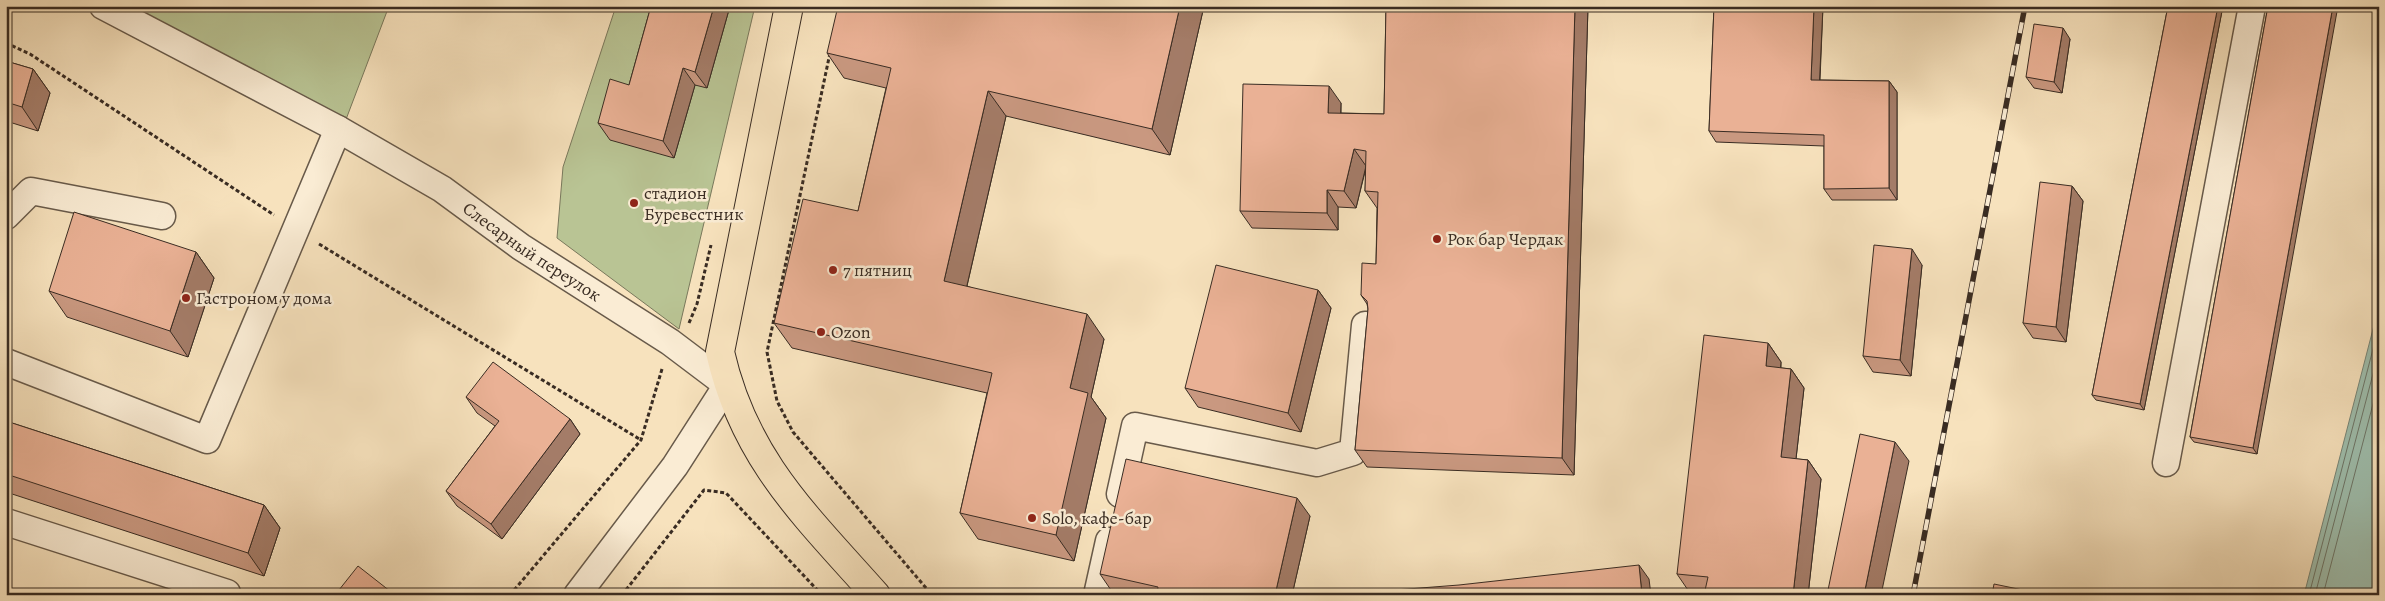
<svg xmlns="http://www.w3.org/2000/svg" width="2385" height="601" viewBox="0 0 2385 601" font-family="Alegreya,serif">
  <rect width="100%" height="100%" fill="#f7e2bd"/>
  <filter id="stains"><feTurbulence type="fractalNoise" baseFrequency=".004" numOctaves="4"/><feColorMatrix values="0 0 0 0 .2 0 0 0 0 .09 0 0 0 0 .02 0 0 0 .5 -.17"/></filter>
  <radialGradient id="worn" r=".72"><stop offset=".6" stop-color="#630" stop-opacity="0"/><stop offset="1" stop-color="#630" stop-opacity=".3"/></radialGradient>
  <g fill="#b9c494" stroke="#79785c">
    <polygon points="115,6 389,6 345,122"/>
    <polygon points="616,6 755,6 679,329 557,238 563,167"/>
  </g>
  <polygon fill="#9ebead" stroke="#768476" points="2379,306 2379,595 2304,595"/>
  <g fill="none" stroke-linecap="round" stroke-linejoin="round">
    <g stroke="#6c7568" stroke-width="1">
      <polyline points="2309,595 2379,326"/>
      <polyline points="2315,595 2379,351"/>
      <polyline points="2323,595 2379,381"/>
    </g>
    <defs>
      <g id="minor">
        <path id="s1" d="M 103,6 L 338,129 L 442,189 L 521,247 L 670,342 L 727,385 L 675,466 L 577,595"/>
        <polyline points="6,216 31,191 162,216"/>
        <polyline points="6,362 207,440 338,129"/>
        <polyline points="2166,463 2252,6"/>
        <polyline points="1120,494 1135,426 1317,463 1353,452 1365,325"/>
        <polyline points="6,522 227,593"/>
        <polyline points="1097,595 1109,541"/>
      </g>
      <path id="major" d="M 789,6 L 720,352 C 744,459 806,516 876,595"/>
    </defs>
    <use href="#minor" stroke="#685a4a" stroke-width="29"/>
    <use href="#major" stroke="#392c23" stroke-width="30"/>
    <g stroke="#392c23" stroke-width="3" stroke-dasharray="4 2.5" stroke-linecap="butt">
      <polyline points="6,43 30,54 274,215"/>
      <polyline points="830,53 767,352 777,401 793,432 932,595"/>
      <polyline points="319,244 641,440"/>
      <polyline points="689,323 697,304 711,245"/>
      <polyline points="510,595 641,440 662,369"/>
      <polyline points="622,595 704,490 726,493 822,595"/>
    </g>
    <use href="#minor" stroke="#faecd4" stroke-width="26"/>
    <use href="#major" stroke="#f7e2bd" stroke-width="28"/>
    <defs>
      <polyline id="rail" points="1913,595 2025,6"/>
    </defs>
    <use href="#rail" stroke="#392c23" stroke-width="5.5"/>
    <use href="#rail" stroke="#faecd4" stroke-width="4" stroke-dasharray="11" stroke-linecap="butt"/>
  </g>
  <g fill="#c99880" stroke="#392c23">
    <polygon points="651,6 730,6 707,88 695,85 674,158 610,140 598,123 629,85"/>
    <polygon points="1204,6 1170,155 1006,116 967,286 1104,339 1091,397 1106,418 1074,561 978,539 960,513 987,393 792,348 774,323 858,211 886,88 844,78 827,53"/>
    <polygon points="1386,6 1588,6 1574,475 1367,467 1355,450 1368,309 1367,304 1361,295 1376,264 1377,208 1365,191 1366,168 1356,208 1338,207 1338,230 1252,228 1240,211 1341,103 1341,113 1384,114"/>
    <polygon points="1714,6 1823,6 1820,80 1889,81 1897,92 1897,200 1832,200 1824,189 1824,146 1716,142 1709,131"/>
    <polygon points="2168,6 2223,6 2144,410 2096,400 2092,395"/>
    <polygon points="2268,6 2257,454 2194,442 2190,437"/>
    <polygon points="2070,39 2062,93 2034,88 2026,77"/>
    <polygon points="6,61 33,69 50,93 38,131 6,121"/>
    <polygon points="2072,186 2083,201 2066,342 2033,338 2023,323"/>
    <polygon points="196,252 214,278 188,357 67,317 49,291"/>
    <polygon points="1922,265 1911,376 1873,372 1863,356"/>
    <polygon points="1318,290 1331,308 1301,432 1198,407 1185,388"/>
    <polygon points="1768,343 1781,362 1781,368 1791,369 1804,388 1796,459 1808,460 1821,479 1808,595 1704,595 1690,593 1677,574"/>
    <polygon points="466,397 570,419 580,434 502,539 457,506 446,491 495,426 477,413"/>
    <polygon points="6,421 264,505 280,528 264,576 6,492"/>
    <polygon points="1310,516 1292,595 1121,595 1113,593 1100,574"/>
  </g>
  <g fill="#a47c68" stroke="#392c23">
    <polygon points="714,6 730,6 707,88 695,72"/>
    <polygon points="1180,6 1204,6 1170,155 1152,129"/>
    <polygon points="1575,6 1588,6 1574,475 1562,458"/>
    <polygon points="1814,6 1823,6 1819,92 1811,80"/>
    <polygon points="2218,6 2223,6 2144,410 2140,404"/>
    <polygon points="2333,6 2338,6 2257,454 2253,448"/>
    <polygon points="2063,28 2070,39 2062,93 2054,82"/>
    <polygon points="683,68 695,85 674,158 663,141"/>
    <polygon points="33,69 50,93 38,131 22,107"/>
    <polygon points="1889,81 1897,92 1897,200 1889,188"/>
    <polygon points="1329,86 1341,103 1340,130 1328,113"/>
    <polygon points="988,91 1006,116 962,307 944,281"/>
    <polygon points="1354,149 1366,166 1356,208 1344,191"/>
    <polygon points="2072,186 2083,201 2066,342 2056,327"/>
    <polygon points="1327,190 1338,207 1338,230 1327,213"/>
    <polygon points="1912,249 1922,265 1911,376 1900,360"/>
    <polygon points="196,252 214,278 188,357 170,331"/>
    <polygon points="1318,290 1331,308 1301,432 1288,413"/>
    <polygon points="1087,314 1104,339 1091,397 1106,418 1074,561 1056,535 1070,388"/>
    <polygon points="1768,343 1781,362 1779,385 1766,366"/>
    <polygon points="1791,369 1804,388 1794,476 1781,457"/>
    <polygon points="570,419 580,434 502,539 491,524"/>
    <polygon points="1895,442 1909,461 1881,595 1864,595"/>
    <polygon points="1808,460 1821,479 1808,595 1793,595"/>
    <polygon points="1297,498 1310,516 1292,595 1275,595"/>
    <polygon points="264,505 280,528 264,576 248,553"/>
    <polygon points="1639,565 1649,579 1651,595 1642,595"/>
  </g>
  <g fill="#eab195" stroke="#392c23">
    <polygon points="651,6 714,6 695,72 683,68 663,141 598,123 610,79 629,85"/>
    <polygon points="838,6 1180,6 1152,129 988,91 944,281 1087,314 1070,388 1088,393 1056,535 960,513 992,373 774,323 803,199 858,211 891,68 827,53"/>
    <polygon points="1386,6 1575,6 1562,458 1355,450 1368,309 1367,301 1361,295 1362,263 1376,264 1378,192 1365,191 1366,151 1354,149 1344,191 1327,190 1327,213 1240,211 1243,84 1329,86 1328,113 1384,114"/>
    <polygon points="1714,6 1814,6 1811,80 1889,81 1889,188 1824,189 1824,135 1709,131"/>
    <polygon points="2168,6 2218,6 2140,404 2092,395"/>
    <polygon points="2268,6 2333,6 2253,448 2190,437"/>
    <polygon points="2034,24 2063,28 2054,82 2026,77"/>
    <polygon points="6,61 33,69 22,107 6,102"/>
    <polygon points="2040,182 2072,186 2056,327 2023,323"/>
    <polygon points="74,212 196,252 170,331 49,291"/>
    <polygon points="1874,245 1912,249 1900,360 1863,356"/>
    <polygon points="1216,265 1318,290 1288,413 1185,388"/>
    <polygon points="1704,335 1768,343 1766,366 1791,369 1781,457 1808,460 1793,595 1704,595 1708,577 1677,574"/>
    <polygon points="493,362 570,419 491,524 446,491 499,421 466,397"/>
    <polygon points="6,421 264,505 248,553 6,474"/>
    <polygon points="1860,434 1895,442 1864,595 1827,595"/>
    <polygon points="1126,459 1297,498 1275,595 1157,595 1158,587 1100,574"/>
    <polygon points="1639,565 1642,595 1382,595 1382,591 1459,585"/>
    <polygon points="358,566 395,595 335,595"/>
    <polygon points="1994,584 2047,595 1992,595"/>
  </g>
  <g fill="#8f2418" stroke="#faecd4" stroke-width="2">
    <circle cx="634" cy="203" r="5"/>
    <circle cx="1437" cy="239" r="5"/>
    <circle cx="833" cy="270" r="5"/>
    <circle cx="186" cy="298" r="5"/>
    <circle cx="821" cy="332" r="5"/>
    <circle cx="1032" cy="518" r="5"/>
  </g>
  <g text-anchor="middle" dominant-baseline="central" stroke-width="5" stroke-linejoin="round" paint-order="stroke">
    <g font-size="18" fill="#392c23" stroke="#faecd4" text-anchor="start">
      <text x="644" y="193">стадион<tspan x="644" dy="21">Буревестник</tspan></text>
      <text x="1447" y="239">Рок бар Чердак</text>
      <text x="843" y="270">7 пятниц</text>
      <text x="196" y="298">Гастроном у дома</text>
      <text x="831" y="332">Ozon</text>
      <text x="1042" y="518">Solo, кафе-бар</text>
    </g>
    <g font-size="18" fill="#392c23" stroke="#faecd4">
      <text stroke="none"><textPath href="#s1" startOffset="495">Слесарный переулок</textPath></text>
    </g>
  </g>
  <rect width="2385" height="601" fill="none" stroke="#f7e2bd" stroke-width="25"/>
  <rect x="8" y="8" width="2370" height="586" fill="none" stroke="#392c23" stroke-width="2.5"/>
  <rect x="12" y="12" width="2360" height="576" fill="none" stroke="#392c23"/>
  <rect width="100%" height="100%" filter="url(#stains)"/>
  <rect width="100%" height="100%" fill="url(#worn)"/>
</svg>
